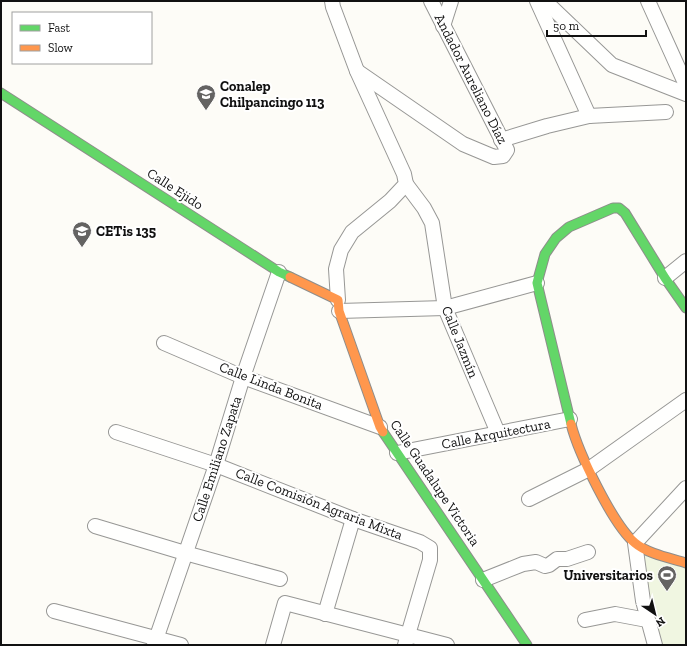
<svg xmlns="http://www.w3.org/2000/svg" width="687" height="646" viewBox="0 0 687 646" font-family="'Zilla Slab',serif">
  <rect width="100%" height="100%" fill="#fdfcf7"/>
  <polygon fill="#f0f6e1" points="642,552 686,567 686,645 660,645 652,617"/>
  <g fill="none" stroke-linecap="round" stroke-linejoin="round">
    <defs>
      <g id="street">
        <polyline points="332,1 333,7 357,71 404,174 406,184 390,201 352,232 341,250 336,269 338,300"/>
        <polyline points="537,1 589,116"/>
        <polyline points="545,1 612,65 686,94"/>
        <polyline points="648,1 686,85"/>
        <polyline points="443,26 451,1"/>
        <polyline points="357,71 463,144 494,157 503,156 507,150 431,1"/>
        <polyline points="501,140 547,126 589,116 666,112"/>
        <polyline points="406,184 424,208 432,223 445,308 498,433"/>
        <polyline points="665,278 686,261"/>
        <polyline points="339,311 445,308 537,283"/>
        <polyline points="164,343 243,377 380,427"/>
        <polyline points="116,432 216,465 353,519 420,542 430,548 430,560 405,645"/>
        <polyline points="397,453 570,419"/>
        <polyline points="529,499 589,469 686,400"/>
        <polyline points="95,526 185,553 280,579"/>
        <polyline points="483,580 523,564 536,562 545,566 549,565 557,559 567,559 588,552"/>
        <polyline points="54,611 181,645"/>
        <polyline points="325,614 353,519"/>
        <polyline points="585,620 615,614 647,620"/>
        <polyline points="154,645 216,465 243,377 279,272"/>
        <polyline points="273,645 285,603 447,645"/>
        <polyline points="655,645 643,601 635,543 686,488"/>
      </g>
      <g id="fast">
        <polyline points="1,93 279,272 290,277"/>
        <polyline points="571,424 537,283 545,254 556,238 569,227 613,208 619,208 625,213 665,278 686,308"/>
        <polyline points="383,432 527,645"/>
      </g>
      <g id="slow">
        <polyline points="290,277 338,300 339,311 380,427 383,432"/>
        <path d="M 571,424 C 578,452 613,525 635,543 C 648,554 670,558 686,563"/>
      </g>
    </defs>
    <use href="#street" stroke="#979795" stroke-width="16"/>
    <use href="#fast" stroke="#8e8d8b" stroke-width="11"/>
    <use href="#slow" stroke="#8e8d8b" stroke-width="11"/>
    <use href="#street" stroke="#fffffe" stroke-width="14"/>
    <use href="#fast" stroke="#63d668" stroke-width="9"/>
    <use href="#slow" stroke="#ff974d" stroke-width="9"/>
  </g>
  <defs>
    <symbol id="school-pin" viewBox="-11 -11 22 30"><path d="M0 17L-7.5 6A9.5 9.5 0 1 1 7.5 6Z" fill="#646362" stroke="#fff"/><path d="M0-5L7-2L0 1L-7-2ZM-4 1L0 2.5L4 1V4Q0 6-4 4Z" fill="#fff"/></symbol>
    <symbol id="stadium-pin" viewBox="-11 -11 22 30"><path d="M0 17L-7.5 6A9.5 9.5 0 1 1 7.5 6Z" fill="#646362" stroke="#fff"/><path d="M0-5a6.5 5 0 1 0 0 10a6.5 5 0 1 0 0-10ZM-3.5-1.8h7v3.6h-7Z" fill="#fff"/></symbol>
  </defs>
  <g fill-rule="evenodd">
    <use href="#school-pin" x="195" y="83" width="22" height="30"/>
    <use href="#school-pin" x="71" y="220" width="22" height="30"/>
    <use href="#stadium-pin" x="656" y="564" width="22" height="30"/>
  </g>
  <g text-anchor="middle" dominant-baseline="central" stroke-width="4" stroke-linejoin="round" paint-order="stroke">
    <g font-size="14" fill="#111" stroke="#fff">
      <text transform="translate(471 79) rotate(63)">Andador Aureliano Díaz</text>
      <text transform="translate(175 189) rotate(33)">Calle Ejido</text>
      <text transform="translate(460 342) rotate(68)">Calle Jazmín</text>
      <text transform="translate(271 386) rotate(21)">Calle Linda Bonita</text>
      <text transform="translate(496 434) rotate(-11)">Calle Arquitectura</text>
      <text transform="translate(217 459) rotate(-72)">Calle Emiliano Zapata</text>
      <text transform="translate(435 483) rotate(56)">Calle Guadalupe Victoria</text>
      <text transform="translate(319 504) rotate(21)">Calle Comisión Agraria Mixta</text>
    </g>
    <g font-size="14" font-weight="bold" fill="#111" stroke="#fff" text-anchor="start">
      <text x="220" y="86">Conalep<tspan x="220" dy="16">Chilpancingo 113</tspan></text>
      <text x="96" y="231">CETis 135</text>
      <text x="653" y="575" text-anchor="end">Universitarios</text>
    </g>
  </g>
  <rect width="687" height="646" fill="none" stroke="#111111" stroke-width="4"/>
  <rect x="12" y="12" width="140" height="52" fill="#ffffff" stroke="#a0a0a0"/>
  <rect x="20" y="25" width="20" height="6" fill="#63d668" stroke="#a0a0a0"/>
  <text x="48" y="32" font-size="12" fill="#111111">Fast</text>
  <rect x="20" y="45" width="20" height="6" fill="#ff974d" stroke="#a0a0a0"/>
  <text x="48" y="52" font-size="12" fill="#111111">Slow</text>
  <g transform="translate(655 614) rotate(145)" stroke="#ffffff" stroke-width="3" paint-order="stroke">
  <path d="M0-3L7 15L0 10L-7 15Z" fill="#111111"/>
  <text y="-6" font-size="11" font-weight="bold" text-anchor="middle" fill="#111111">N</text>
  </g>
  <path d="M547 30v6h99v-6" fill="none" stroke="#111111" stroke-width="2"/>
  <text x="553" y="30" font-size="12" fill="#111111" stroke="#ffffff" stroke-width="3" paint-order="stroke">50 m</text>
</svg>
